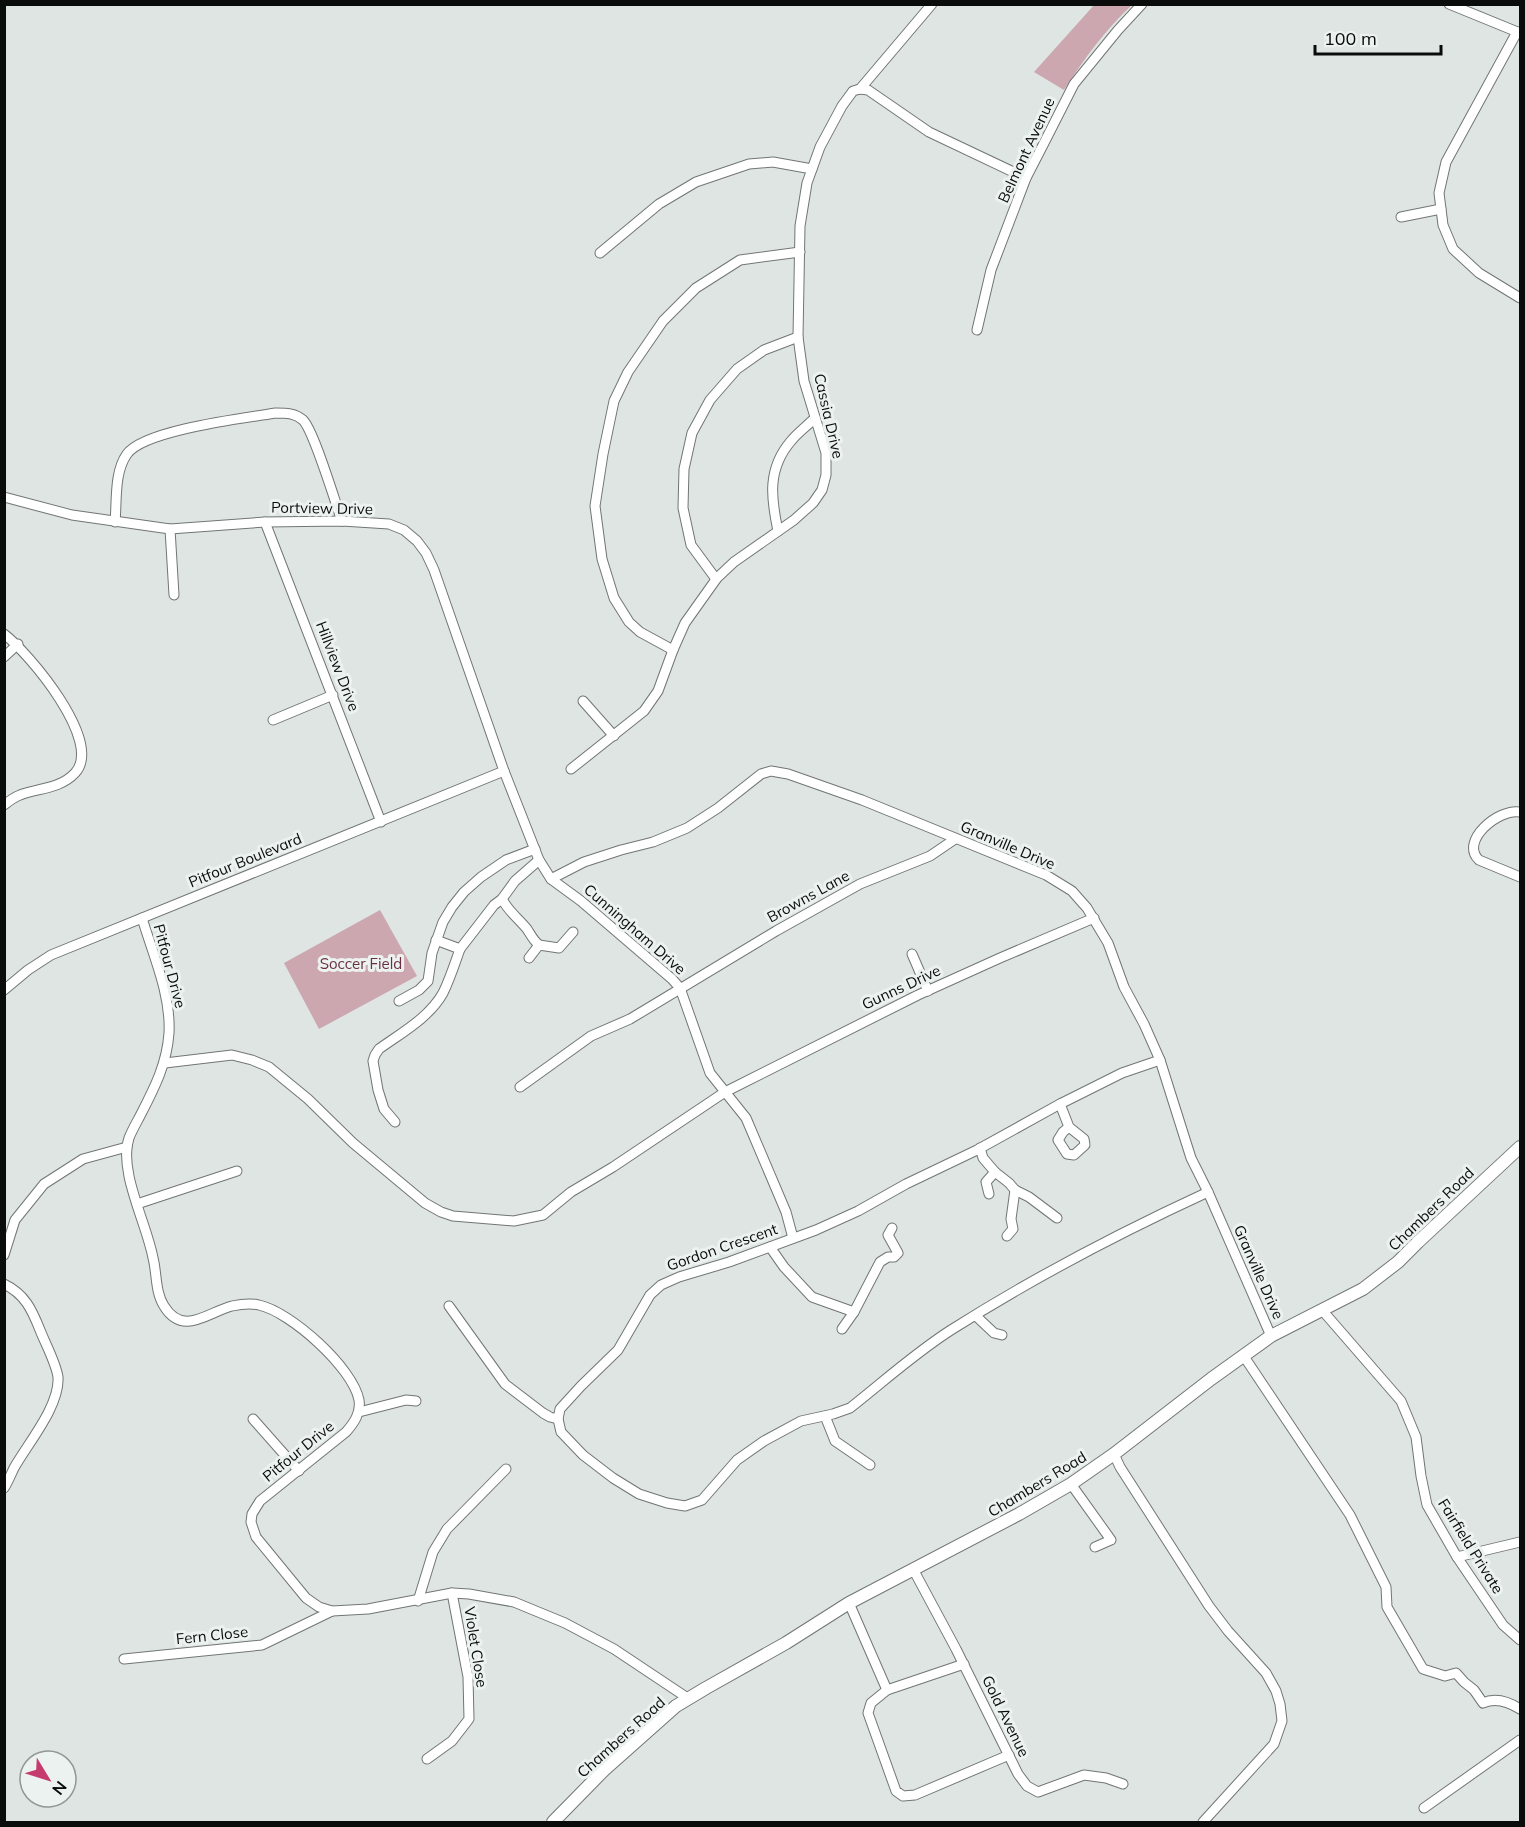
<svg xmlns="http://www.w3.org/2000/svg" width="1525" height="1827" viewBox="0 0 1525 1827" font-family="Mulish,sans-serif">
  <rect width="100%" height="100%" fill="#dfe5e3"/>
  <g fill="#cca7af">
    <path d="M 1095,4 L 1132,5 C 1105,30 1084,59 1064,90 L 1034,72 Z"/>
    <polygon points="380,910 417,976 319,1029 284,963"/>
  </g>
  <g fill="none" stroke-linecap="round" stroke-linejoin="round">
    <defs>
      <g id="street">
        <polyline points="1449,4 1520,33"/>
        <polyline points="1517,32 1446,162 1439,193 1443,225 1453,249 1479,273 1520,298"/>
        <polyline points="860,89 932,4"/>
        <polyline points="1401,217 1441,209"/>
        <polyline points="600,253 659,204 696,182 749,164 773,162 812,169"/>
        <polyline points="977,330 991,270 1026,178 1043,145 1074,84 1118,30 1142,4"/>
        <polyline points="4,497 72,515 170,529 265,522 342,521 389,524 404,530 417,541 426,553 434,570 504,771 539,860 551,879 581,901 672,979 680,988 710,1073 746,1118 786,1212 793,1238"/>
        <path d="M 115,522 C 117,501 114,472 127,454 C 144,430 245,418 276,413 C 286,413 295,413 303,420 C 314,431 335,502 342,521"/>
        <polyline points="265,522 381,822"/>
        <polyline points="170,529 174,595"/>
        <path d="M 778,531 C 771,498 767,469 791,441 C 797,433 807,426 815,418"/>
        <polyline points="716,579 691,545 683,508 684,469 692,433 710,400 737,369 764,350 798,337"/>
        <path d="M 4,634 C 29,653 104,742 75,773 C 60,789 39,788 20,795 C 15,797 9,801 4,805"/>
        <polyline points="673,650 640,632 629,622 614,598 602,559 595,506 603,454 614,401 628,372 663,321 696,288 740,260 800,252"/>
        <polyline points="4,657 18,644"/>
        <polyline points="583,701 614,736"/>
        <polyline points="273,720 333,695"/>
        <polyline points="571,769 644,711 658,691 673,650 685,623 717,578 734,562 794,520 813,503 822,490 826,475 826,453 804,381 798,337 800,226 807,183 820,147 842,106 853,91 860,89 868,90 929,132 1026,178"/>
        <path d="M 1520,812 C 1499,808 1459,841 1479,860 L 1520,877"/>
        <polyline points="551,879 584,862 621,850 653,842 687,828 718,808 761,774 771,771 788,774 862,800 1046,875 1072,891 1087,908 1108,943 1124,987 1144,1024 1160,1060 1191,1158 1208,1192 1271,1336"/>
        <path d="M 502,899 C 509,912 518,918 527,929 C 531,935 533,940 539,945 L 529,958"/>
        <path d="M 142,918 C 153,955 171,994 169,1033 C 167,1063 155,1087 141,1114 C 137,1122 132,1130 129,1138 C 118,1171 147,1224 153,1258 C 157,1273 155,1292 164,1306 C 183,1337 208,1312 232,1306 C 241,1304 251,1303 259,1305 C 291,1312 353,1368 359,1400 C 361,1413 354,1423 346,1432 L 260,1501 L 252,1514 L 251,1522 L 256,1537 L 306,1598 L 319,1607 L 332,1611 L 368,1609 L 452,1593 L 469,1594 L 514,1602 L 565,1623 L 614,1649 L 689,1699"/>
        <polyline points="539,945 559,948 573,932"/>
        <polyline points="460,949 494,905 502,899 515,881 539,860"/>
        <polyline points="912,954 928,991"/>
        <polyline points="4,990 28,970 51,955 504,771"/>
        <polyline points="399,1001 419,990 428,981 432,953 443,922 452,907 464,892 481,877 506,860 535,849"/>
        <path d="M 1160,1060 L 1122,1073 L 1060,1104 L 977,1150 L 906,1184 L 858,1211 L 816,1230 L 729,1262 L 679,1277 L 661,1285 L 650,1295 L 618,1350 L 581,1386 L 560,1409 L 558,1419 L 561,1432 L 583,1455 L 613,1478 L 639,1494 L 667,1503 L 685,1506 L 702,1500 L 737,1460 L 764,1441 L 801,1421 L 833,1414 L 850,1408 C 883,1382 915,1353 951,1330 C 1033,1278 1119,1233 1208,1192"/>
        <polyline points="165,1063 232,1055 252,1060 269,1067 308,1099 353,1143 425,1203 441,1212 453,1216 514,1221 543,1215 571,1192 613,1167 725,1092 918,995 1000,958 1094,918"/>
        <polyline points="520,1087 591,1036 630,1019 776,931 860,884 930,856 955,839"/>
        <polyline points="1060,1104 1069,1127 1063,1132 1058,1140 1067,1154 1074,1155 1085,1145 1084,1139 1069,1127"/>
        <path d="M 395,1122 L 384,1109 L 378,1090 L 373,1061 L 375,1055 L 379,1049 C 401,1033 429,1018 443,993 C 450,979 455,963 460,949 L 436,940"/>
        <polyline points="980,1148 983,1158 995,1172 986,1182 989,1194"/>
        <polyline points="995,1172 1009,1183 1015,1190 1011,1219 1013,1229 1007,1236"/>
        <polyline points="1015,1190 1029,1197 1057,1218"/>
        <polyline points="137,1204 237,1171"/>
        <polyline points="770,1247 784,1267 812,1297 854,1312 880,1262 888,1257 894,1257 898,1253 888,1235 892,1228"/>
        <polyline points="4,1255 15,1220 44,1184 83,1159 127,1147"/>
        <path d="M 4,1284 C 25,1294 32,1310 40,1330 C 45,1343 56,1363 58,1377 C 60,1406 28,1443 14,1468 C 11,1474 8,1482 4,1488"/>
        <polyline points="449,1306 505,1384 543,1413 550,1417 558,1419"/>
        <polyline points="1322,1310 1401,1401 1416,1437 1421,1476 1427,1505 1457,1557 1503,1625 1520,1640"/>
        <polyline points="976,1316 994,1333 1002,1335"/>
        <polyline points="842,1329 854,1312"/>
        <path d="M 1243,1355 L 1350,1515 L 1386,1587 L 1387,1607 L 1423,1669 L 1445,1676 L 1456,1673 L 1464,1682 L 1474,1690 L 1483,1703 C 1496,1697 1509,1702 1520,1709"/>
        <polyline points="359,1412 406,1400 416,1401"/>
        <polyline points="825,1416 835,1441 870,1465"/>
        <polyline points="253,1419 299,1471"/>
        <polyline points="1114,1454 1120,1467 1209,1606 1228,1631 1266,1673 1276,1691 1280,1704 1282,1721 1274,1744 1203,1822"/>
        <polyline points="1071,1484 1111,1540 1095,1547"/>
        <polyline points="1457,1557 1520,1542"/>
        <polyline points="913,1569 956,1649 1018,1774 1027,1786 1038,1792 1084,1775 1106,1778 1123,1784"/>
        <polyline points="418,1601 433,1552 447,1529 506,1469"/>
        <polyline points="849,1603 887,1690"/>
        <polyline points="124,1659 262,1645 332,1611"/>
        <polyline points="964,1664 887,1690 871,1703 868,1713 896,1791 903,1796 915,1795 1009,1755"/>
        <polyline points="427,1759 452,1741 469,1719 468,1677 452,1593"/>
        <polyline points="1424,1808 1520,1740"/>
      </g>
      <polyline id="secondary" points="553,1822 604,1770 676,1706 706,1688 786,1643 849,1603 1019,1514 1071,1484 1114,1454 1211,1379 1271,1336 1363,1289 1398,1262 1418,1242 1520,1147"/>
    </defs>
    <use href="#street" stroke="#717674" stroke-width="11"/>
    <use href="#secondary" stroke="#717674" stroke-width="14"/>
    <use href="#street" stroke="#fff" stroke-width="9"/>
    <use href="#secondary" stroke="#fff" stroke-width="12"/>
  </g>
  <g text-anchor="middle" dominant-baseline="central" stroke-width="6" stroke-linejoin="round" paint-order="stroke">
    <g font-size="15" fill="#0a0c0c" stroke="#ecf2f0">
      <text transform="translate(1026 150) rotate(-65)">Belmont Avenue</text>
      <text transform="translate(829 416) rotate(77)">Cassia Drive</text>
      <text transform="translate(322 508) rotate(1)">Portview Drive</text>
      <text transform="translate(338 666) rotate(69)">Hillview Drive</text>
      <text transform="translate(1008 845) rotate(23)">Granville Drive</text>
      <text transform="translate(245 860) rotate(-22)">Pitfour Boulevard</text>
      <text transform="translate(808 896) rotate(-29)">Browns Lane</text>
      <text transform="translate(635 929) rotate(41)">Cunningham Drive</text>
      <text transform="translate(170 966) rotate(75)">Pitfour Drive</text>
      <text transform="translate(901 987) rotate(-25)">Gunns Drive</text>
      <text transform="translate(1431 1209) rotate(-44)">Chambers Road</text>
      <text transform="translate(722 1247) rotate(-19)">Gordon Crescent</text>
      <text transform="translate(1259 1272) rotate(66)">Granville Drive</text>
      <text transform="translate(298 1451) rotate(-39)">Pitfour Drive</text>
      <text transform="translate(1037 1484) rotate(-31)">Chambers Road</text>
      <text transform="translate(1471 1546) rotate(58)">Fairfield Private</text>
      <text transform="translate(212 1635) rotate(-6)">Fern Close</text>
      <text transform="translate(476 1647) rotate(81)">Violet Close</text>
      <text transform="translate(1006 1716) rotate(64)">Gold Avenue</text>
      <text transform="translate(621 1737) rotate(-42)">Chambers Road</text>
    </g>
    <g font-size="15" fill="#6b2f41" stroke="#ecf2f0">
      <text x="361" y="963">Soccer Field</text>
    </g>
  </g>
  <rect width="1525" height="1827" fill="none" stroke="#0a0c0c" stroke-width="12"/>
  <g transform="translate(48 1779) rotate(128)"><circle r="28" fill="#ecf2f0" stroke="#929695" stroke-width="1.5"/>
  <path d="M0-4.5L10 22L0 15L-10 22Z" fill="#c63b6e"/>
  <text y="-9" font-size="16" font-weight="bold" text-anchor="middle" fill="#0a0c0c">N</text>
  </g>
  <path d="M1315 45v9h126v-9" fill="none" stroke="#0a0c0c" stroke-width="3"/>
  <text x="1324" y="45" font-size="18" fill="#0a0c0c" stroke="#ecf2f0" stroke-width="4.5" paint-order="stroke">100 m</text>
</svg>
